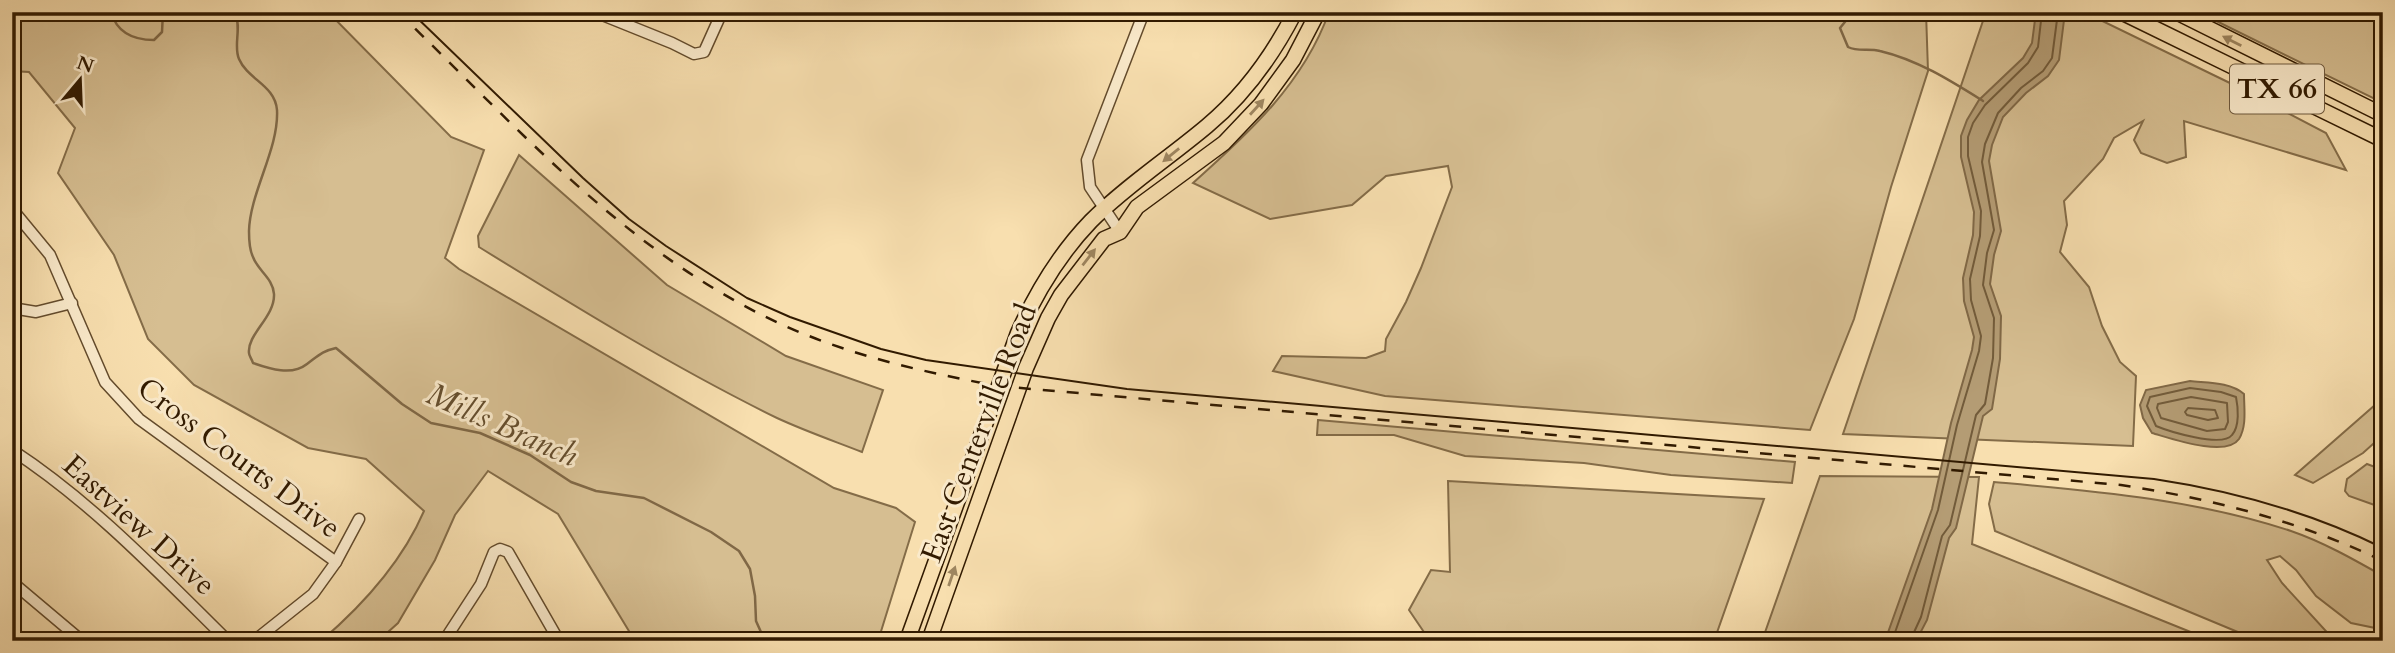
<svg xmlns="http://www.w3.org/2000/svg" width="2395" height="653" viewBox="0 0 2395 653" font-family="Cardo,serif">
  <rect width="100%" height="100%" fill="#f8dfaf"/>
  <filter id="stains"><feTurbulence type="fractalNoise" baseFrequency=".00286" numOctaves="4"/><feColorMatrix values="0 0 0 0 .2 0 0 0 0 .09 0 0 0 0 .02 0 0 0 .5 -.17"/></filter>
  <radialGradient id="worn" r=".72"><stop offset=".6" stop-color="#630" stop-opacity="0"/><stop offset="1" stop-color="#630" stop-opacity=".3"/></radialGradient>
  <g fill="#d6be91" stroke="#846c48" stroke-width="2">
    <path d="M 12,12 L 328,12 L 451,137 L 484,150 L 445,258 L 459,269 L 834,488 L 896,508 L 915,522 L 878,641 L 635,641 L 558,514 L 488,471 L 455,515 L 435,560 L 398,623 L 378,641 L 321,641 C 363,605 402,562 424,511 L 366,459 L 308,448 L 194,385 L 148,339 L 114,255 L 58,173 L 75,128 L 29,72 L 12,71 Z"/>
    <path d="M 1329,12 L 1926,12 L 1928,71 L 1891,187 L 1854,319 L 1810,430 L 1385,396 L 1273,371 L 1282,356 L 1366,358 L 1385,351 L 1386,339 L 1406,302 L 1421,268 L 1452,187 L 1448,166 L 1386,176 L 1352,205 L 1270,219 L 1193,183 C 1248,134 1304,83 1329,12 Z"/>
    <polygon points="1986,12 2084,12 2234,85 2326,133 2346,170 2184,121 2186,157 2167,163 2141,153 2134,140 2143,121 2114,138 2103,159 2064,201 2067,225 2060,252 2089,287 2102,326 2120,362 2136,376 2133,446 1843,434"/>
    <polygon points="2198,12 2383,12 2383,103"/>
    <path d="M 519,155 L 667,285 L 786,356 L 883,390 L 862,452 C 834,441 805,431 777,418 C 675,368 576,307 479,247 L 478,236 Z"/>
    <polygon points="2383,398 2383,435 2363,453 2313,483 2295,475"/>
    <polygon points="1318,420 1795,462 1792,483 1671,475 1584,463 1465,456 1394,435 1317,435"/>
    <polygon points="2367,464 2383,470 2383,508 2349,496 2345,491 2347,479"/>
    <polygon points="1820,476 1979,477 1972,544 2213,641 1762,641"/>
    <polygon points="1448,481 1764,499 1714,641 1430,641 1409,610 1431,570 1450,572"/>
    <path d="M 1994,482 C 2094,491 2194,499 2291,531 C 2323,542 2353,559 2383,576 L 2383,635 L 2375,628 L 2351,623 L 2316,596 L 2296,570 L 2280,556 L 2267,560 L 2282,583 L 2335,641 L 2261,641 L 2245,635 L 1995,531 L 1989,504 Z"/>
  </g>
  <g fill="#b49c74" stroke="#806846" stroke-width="2">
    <polygon points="2036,12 2065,12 2059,60 2048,76 2026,93 2003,117 1992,145 1989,161 2001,231 1994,255 1990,284 2001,316 2000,359 1992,409 1983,416 1956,528 1949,538 1927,620 1916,641 1885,641 1932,509 1951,423 1972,350 1974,337 1964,301 1963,278 1973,235 1974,212 1961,157 1961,136 1967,120 1979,100 2023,58 2032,43"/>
    <path d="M 2190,381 C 2208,383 2230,382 2244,394 C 2244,408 2247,426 2239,439 C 2226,458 2170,438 2152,433 L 2143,418 L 2140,405 L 2146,390 Z"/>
  </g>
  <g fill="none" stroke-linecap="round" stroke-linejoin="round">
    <g stroke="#725b3a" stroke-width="2">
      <path d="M 2190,388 L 2221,392 L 2236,397 C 2238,407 2240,426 2232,435 C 2222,448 2168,431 2156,426 L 2147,406 L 2150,397 Z"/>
      <polygon points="2191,397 2227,403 2228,422 2225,429 2207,431 2161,418 2157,408 2158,404"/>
      <polygon points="2188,408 2215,410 2218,418 2208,420 2187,415 2185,412"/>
      <polyline points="1892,641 1938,510 1957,425 1979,351 1981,336 1971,300 1970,279 1980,236 1981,211 1968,156 1968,137 1973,123 1985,105 2028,63 2038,47 2042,12"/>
      <polyline points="1910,641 1921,617 1942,536 1950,525 1976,415 1985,404 1993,358 1994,318 1983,285 1987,253 1994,230 1982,162 1985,144 1998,113 2021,88 2043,71 2052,58 2058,12"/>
    </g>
    <g stroke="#806846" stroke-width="2.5">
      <path d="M 111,12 C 117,33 133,40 154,40 L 162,32 L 163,12"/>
      <path d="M 235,12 C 242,29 233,45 239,59 C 248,80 275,85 277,110 C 279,149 250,192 249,231 C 249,238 250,251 253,257 C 258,271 273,278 274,294 C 275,317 247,334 249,353 C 249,356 252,359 253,363 C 270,369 292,376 307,364 C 318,356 322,351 336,348 L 402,404 L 431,423 L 480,433 L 530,455 L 571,482 L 596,491 L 644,498 L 711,532 L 739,551 L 750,569 L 755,596 L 756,621 L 765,641"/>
      <path d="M 1853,12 L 1840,28 L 1848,47 C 1858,52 1869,48 1880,51 C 1918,60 1951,81 1983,101"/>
    </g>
    <defs>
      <g id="minor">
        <polyline points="595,12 672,43 694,54 704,52 722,12"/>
        <polyline points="12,141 13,141"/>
        <polyline points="12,209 50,255 105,382 139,419 336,562"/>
        <polyline points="1120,232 1090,187 1087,160 1144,12"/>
        <polyline points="12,308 36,312 72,303"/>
        <path d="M 12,450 C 93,503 160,574 228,641"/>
        <polyline points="12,582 82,641"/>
        <polyline points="254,641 313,594 336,562 359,519"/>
        <polyline points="444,641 481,584 494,552 500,549 508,552 559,641"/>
      </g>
      <g id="major">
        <polyline points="2121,12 2383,140"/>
        <polyline points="2176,12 2383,115"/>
        <path d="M 907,641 L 1018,333 C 1036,293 1060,253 1091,221 C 1126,186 1169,158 1207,126 C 1244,95 1273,55 1295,12"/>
        <polyline points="929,641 1026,368 1048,318 1061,295 1104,239 1120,232 1137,207 1224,143 1261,104 1293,60 1318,12"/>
      </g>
    </defs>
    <use href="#minor" stroke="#634b2c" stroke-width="13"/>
    <use href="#major" stroke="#311a00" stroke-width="17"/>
    <use href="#minor" stroke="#faeacb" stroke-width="10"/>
    <use href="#major" stroke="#f8dfaf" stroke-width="14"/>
    <path stroke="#311a00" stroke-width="2" d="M 411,12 L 583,178 L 629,219 L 666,246 L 747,298 L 790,317 L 881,349 L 926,360 L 1127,389 L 2154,479 C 2234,491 2310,512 2383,548"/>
    <path stroke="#311a00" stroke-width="2.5" stroke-dasharray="12 12" stroke-linecap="butt" d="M 398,12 C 506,116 608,232 741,304 C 822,349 907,369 998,386 L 2121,485 C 2213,499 2299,521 2383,561"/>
  </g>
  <defs><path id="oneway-solid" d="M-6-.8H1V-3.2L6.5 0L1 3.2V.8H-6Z" transform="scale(1.75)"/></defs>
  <g fill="#9e8660">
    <use href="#oneway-solid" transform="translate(2232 41) rotate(-153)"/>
    <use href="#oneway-solid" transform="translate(1257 107) rotate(-48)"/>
    <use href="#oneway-solid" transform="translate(1171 155) rotate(141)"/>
    <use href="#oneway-solid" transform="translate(1089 257) rotate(-52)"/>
    <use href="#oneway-solid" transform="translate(952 576) rotate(-71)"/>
  </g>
  <g text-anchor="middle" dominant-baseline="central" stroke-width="6" stroke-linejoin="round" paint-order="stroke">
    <rect fill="#faeacb" stroke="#6d583d" stroke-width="2" x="2230" y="64.5" width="94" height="49" rx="5"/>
    <g font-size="28" font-weight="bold" fill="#311a00">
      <text x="2277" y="89">TX 66</text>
    </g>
    <g font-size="30" fill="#311a00" stroke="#faeacb">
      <text transform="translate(979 433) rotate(-69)">East Centerville Road</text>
      <text transform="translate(239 458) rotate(37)">Cross Courts Drive</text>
      <text transform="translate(139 525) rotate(42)">Eastview Drive</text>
    </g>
    <g font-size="32" font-style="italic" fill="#654e2e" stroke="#faeacb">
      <text transform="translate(502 425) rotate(24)">Mills Branch</text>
    </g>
  </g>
  <rect width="2395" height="653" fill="none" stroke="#f8dfaf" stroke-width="42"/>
  <rect x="14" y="14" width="2367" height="625" fill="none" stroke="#311a00" stroke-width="3.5"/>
  <rect x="21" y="21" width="2353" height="611" fill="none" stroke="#311a00" stroke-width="2"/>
  <g transform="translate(80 80) rotate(19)" stroke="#faeacb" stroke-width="5" paint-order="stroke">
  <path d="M0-5L12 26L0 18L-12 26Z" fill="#311a00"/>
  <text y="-10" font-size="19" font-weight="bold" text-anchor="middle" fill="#311a00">N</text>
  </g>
  <rect width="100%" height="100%" filter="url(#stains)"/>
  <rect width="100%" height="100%" fill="url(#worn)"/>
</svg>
